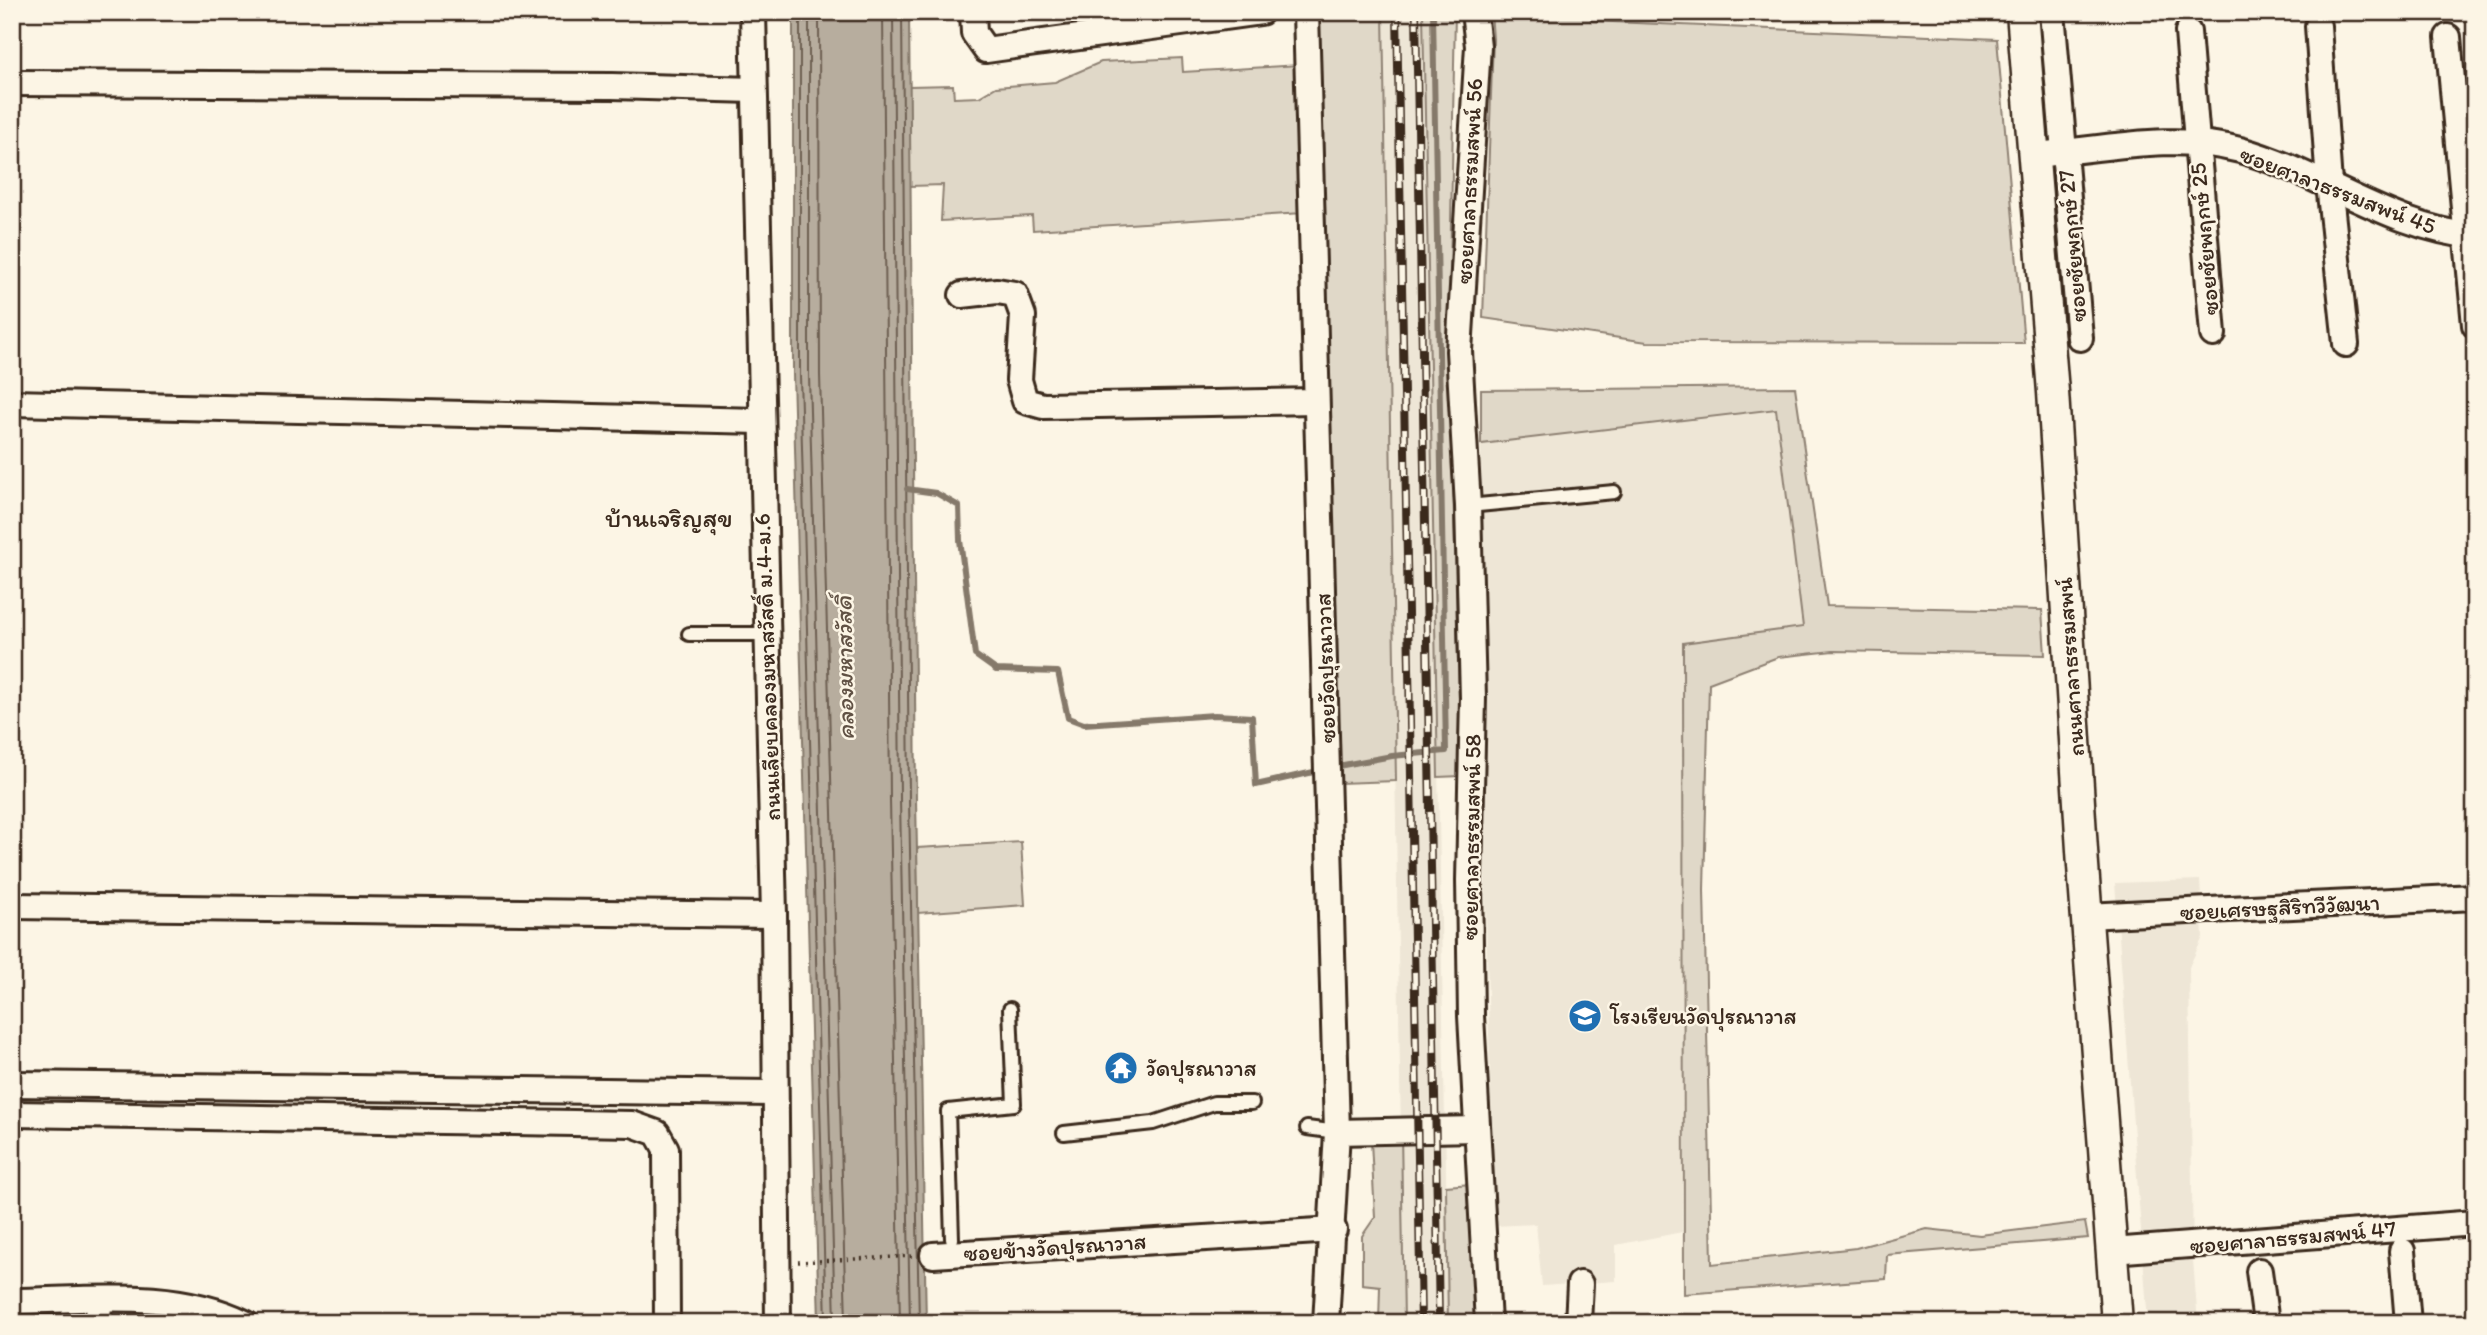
<svg xmlns="http://www.w3.org/2000/svg" width="2487" height="1335" viewBox="0 0 2487 1335" font-family="Itim,'Playpen Sans Thai',sans-serif">
  <rect width="100%" height="100%" fill="#fcf5e5"/>
  <filter id="ink" filterUnits="userSpaceOnUse"><feTurbulence type="fractalNoise" baseFrequency=".0143" numOctaves="2"/><feDisplacementMap in="SourceGraphic" scale="14" xChannelSelector="R" yChannelSelector="G"/><feConvolveMatrix kernelMatrix="1 2 1 2 8 2 1 2 1" color-interpolation-filters="sRGB"/></filter>
  <g filter="url(#ink)">
    <g fill="#eee6d6">
      <polygon points="1383,12 1423,12 1449,1323 1404,1323"/>
      <polygon points="1776,408 1803,628 1683,644 1682,1232 1616,1245 1616,1281 1542,1286 1536,1224 1494,1226 1483,807 1481,444"/>
      <polygon points="2200,880 2203,937 2189,967 2193,1260 2198,1323 2148,1323 2115,883"/>
    </g>
    <g fill="#e0d8c8" stroke="#8e8173" stroke-width="2">
      <polygon points="1318,12 1383,12 1396,781 1339,783"/>
      <polygon points="1423,12 1455,12 1449,330 1461,776 1438,777"/>
      <polygon points="1491,12 1590,12 1591,21 1997,39 2024,343 1647,342 1483,318 1493,39"/>
      <polygon points="1182,58 1183,72 1299,65 1303,213 1033,230 1032,216 941,221 943,185 910,186 909,86 953,85 954,98 979,97 996,87 1055,82 1101,62"/>
      <polygon points="1795,387 1827,606 2042,610 2045,655 1833,651 1778,657 1709,683 1704,890 1712,1264 1856,1248 1927,1229 1980,1235 2085,1222 2088,1238 1887,1255 1886,1279 1684,1294 1683,643 1803,627 1776,409 1481,444 1481,390"/>
      <polygon points="1021,842 1025,905 918,913 917,848"/>
      <polygon points="1401,1131 1404,1323 1379,1323 1380,1286 1362,1284 1362,1236 1375,1217 1371,1141"/>
      <polygon points="1471,1184 1476,1323 1448,1323 1446,1186"/>
    </g>
    <polygon fill="#b7ad9e" stroke="#85796b" stroke-width="2" points="793,12 909,12 916,799 926,1323 819,1323 793,375"/>
    <g fill="none" stroke-linecap="round" stroke-linejoin="round">
      <g stroke="#6d5e51" stroke-width="2">
        <polyline points="800,12 800,375 826,1323"/>
        <polyline points="809,12 809,375 835,1323"/>
        <polyline points="819,12 820,375 846,1323"/>
        <polyline points="883,12 890,800 900,1323"/>
        <polyline points="893,12 900,799 910,1323"/>
        <polyline points="902,12 909,799 919,1323"/>
      </g>
      <g stroke="#85796b" stroke-width="6">
        <polyline points="907,489 936,493 959,506 960,540 975,655 996,670 1058,672 1068,718 1084,724 1215,715 1252,717 1256,785 1318,771"/>
        <polyline points="1338,766 1392,756 1446,751 1433,12"/>
      </g>
      <defs>
        <g id="service">
          <polyline points="1468,506 1614,492"/>
          <polyline points="689,634 768,634"/>
          <polyline points="1307,1128 1337,1132"/>
          <polyline points="1064,1133 1153,1123 1214,1103 1252,1103"/>
          <polyline points="952,1239 948,1111 1014,1104 1010,1009"/>
        </g>
        <g id="minor">
          <polyline points="753,12 774,915 778,1323"/>
          <polyline points="973,12 974,33 986,50 1261,12"/>
          <polyline points="1306,12 1337,1132 1326,1323"/>
          <polyline points="1474,12 1478,46 1459,351 1468,506 1473,698 1469,880 1471,1016 1488,1323"/>
          <polyline points="2052,12 2080,338"/>
          <polyline points="2318,26 2329,184 2346,344"/>
          <polyline points="2188,32 2213,334"/>
          <polyline points="2448,37 2475,325"/>
          <polyline points="12,83 612,86 754,90"/>
          <path d="M 2033,155 C 2100,150 2174,132 2240,150 C 2320,172 2392,229 2475,236"/>
          <polyline points="962,295 997,291 1015,294 1023,316 1019,380 1025,401 1043,406 1315,401"/>
          <polyline points="12,403 760,421"/>
          <polyline points="12,906 774,915"/>
          <polyline points="2086,916 2475,897"/>
          <polyline points="12,1084 775,1093"/>
          <polyline points="12,1114 632,1124 657,1133 666,1149 667,1323"/>
          <polyline points="1337,1132 1476,1129"/>
          <polyline points="2112,1251 2475,1223"/>
          <polyline points="2402,1251 2408,1323"/>
          <polyline points="933,1255 1334,1230"/>
          <polyline points="2259,1271 2266,1323"/>
          <path d="M 12,1301 C 89,1300 174,1288 245,1323"/>
          <polyline points="98,1323 99,1300"/>
          <polyline points="1578,1323 1580,1284"/>
        </g>
        <polyline id="tertiary" points="2022,12 2053,392 2083,866 2117,1323"/>
      </defs>
      <use href="#service" stroke="#3b2a1e" stroke-width="18"/>
      <use href="#minor" stroke="#3b2a1e" stroke-width="30"/>
      <use href="#tertiary" stroke="#3b2a1e" stroke-width="35"/>
      <polyline stroke="#3b2a1e" stroke-width="3.5" stroke-dasharray="2 5" stroke-linecap="butt" points="798,1262 913,1256"/>
      <use href="#service" stroke="#fcf5e5" stroke-width="12"/>
      <use href="#minor" stroke="#fcf5e5" stroke-width="24"/>
      <use href="#tertiary" stroke="#fcf5e5" stroke-width="30"/>
      <defs>
        <g id="rail">
          <polyline points="1397,12 1421,1323"/>
          <polyline points="1416,12 1439,1323"/>
        </g>
      </defs>
      <use href="#rail" stroke="#3b2a1e" stroke-width="8"/>
      <use href="#rail" stroke="#fcf5e5" stroke-width="5" stroke-dasharray="16" stroke-linecap="butt"/>
    </g>
  </g>
  <defs>
    <symbol id="school-disc" viewBox="-11 -11 22 22"><circle r="9.5" fill="#1f6fb2" stroke="#fcf5e5"/><path d="M0-5L7-2L0 1L-7-2ZM-4 1L0 2.5L4 1V4Q0 6-4 4Z" fill="#fff"/></symbol>
    <symbol id="temple-disc" viewBox="-11 -11 22 22"><circle r="9.5" fill="#1f6fb2" stroke="#fcf5e5"/><path d="M0-6L5-2H3V0L6.5 2.5H4V6H1.5V3h-3V6H-4V2.5H-6.5L-3 0V-2H-5Z" fill="#fff"/></symbol>
  </defs>
  <g fill-rule="evenodd">
    <use href="#school-disc" x="1566" y="997" width="38" height="38"/>
    <use href="#temple-disc" x="1102" y="1049" width="38" height="38"/>
  </g>
  <g text-anchor="middle" dominant-baseline="central" stroke-width="5" stroke-linejoin="round" paint-order="stroke">
    <g font-size="23" fill="#3b2a1e" stroke="#fcf5e5">
      <text transform="translate(1469 181) rotate(-87)">ซอยศาลาธรรมสพน์ 56</text>
      <text transform="translate(2338 190) rotate(21)">ซอยศาลาธรรมสพน์ 45</text>
      <text transform="translate(2204 239) rotate(-95)">ซอยชัยพฤกษ์ 25</text>
      <text transform="translate(2072 246) rotate(-95)">ซอยชัยพฤกษ์ 27</text>
      <text transform="translate(767 667) rotate(-92)">ถนนเลียบคลองมหาสวัสดิ์ ม.4-ม.6</text>
      <text transform="translate(2070 667) rotate(-94)">ถนนศาลาธรรมสพน์</text>
      <text transform="translate(1325 668) rotate(-92)">ซอยวัดปุรณาวาส</text>
      <text transform="translate(1471 837) rotate(-89)">ซอยศาลาธรรมสพน์ 58</text>
      <text transform="translate(2280 907) rotate(-3)">ซอยเศรษฐสิริทวีวัฒนา</text>
      <text transform="translate(2293 1237) rotate(-5)">ซอยศาลาธรรมสพน์ 47</text>
      <text transform="translate(1055 1247) rotate(-4)">ซอยข้างวัดปุรณาวาส</text>
    </g>
    <g font-size="23" fill="#3b2a1e" stroke="#fcf5e5" text-anchor="start">
      <text x="1610" y="1016">โรงเรียนวัดปุรณาวาส</text>
      <text x="1146" y="1068">วัดปุรณาวาส</text>
    </g>
    <g font-size="24" font-style="italic" fill="#605144" stroke="#fcf5e5">
      <text transform="translate(844 668) rotate(-91)">คลองมหาสวัสดิ์</text>
    </g>
    <g font-size="26" fill="#3b2a1e" stroke="#fcf5e5">
      <text x="669" y="518">บ้านเจริญสุข</text>
    </g>
  </g>
  <rect width="2487" height="1335" fill="none" stroke="#fcf5e5" stroke-width="42"/>
  <rect x="21" y="21" width="2445" height="1293" fill="none" stroke="#3b2a1e" stroke-width="2.5" filter="url(#ink)"/>
</svg>
